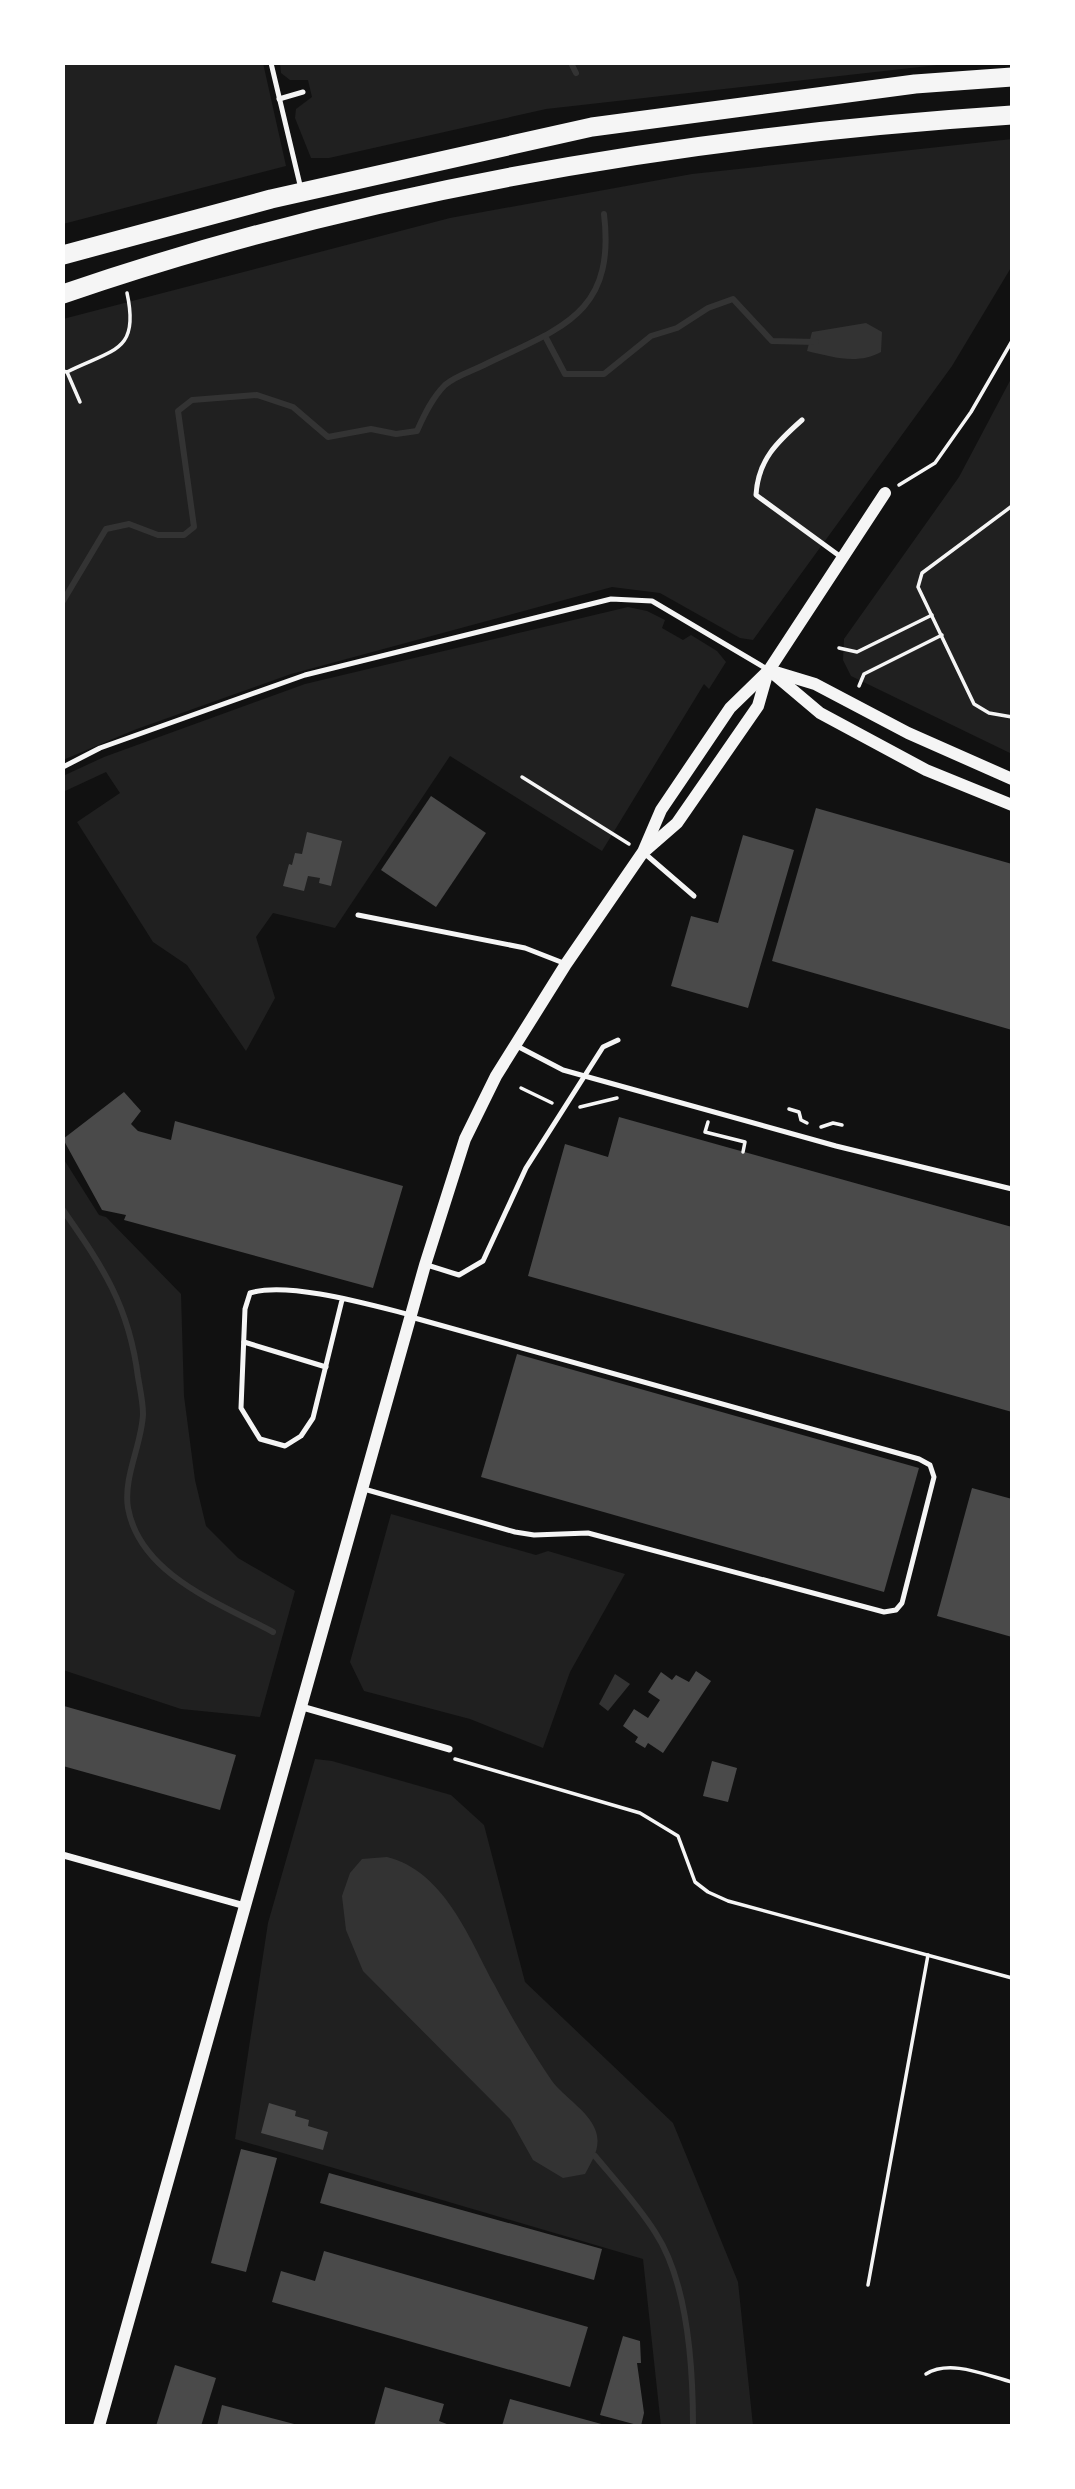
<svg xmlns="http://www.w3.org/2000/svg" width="1075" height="2489" viewBox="0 0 1075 2489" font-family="Overpass,sans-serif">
  <rect width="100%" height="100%" fill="#111"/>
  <g fill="#202020">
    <polygon points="63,63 263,63 286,166 63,224"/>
    <polygon points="280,63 955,63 546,109 329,158 311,158 295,118 296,109 312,97 308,80 290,80 281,73"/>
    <polygon points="1012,139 1012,266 952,366 753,640 740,638 660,593 612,587 291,674 134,730 63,760 63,319 450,218 692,174"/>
    <polygon points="1012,377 1012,754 851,676 843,660 844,639 959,477"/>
    <polygon points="628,607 647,611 665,620 662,628 683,640 691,635 717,651 726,662 709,689 704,684 602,851 450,756 335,928 273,913 256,937 275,998 246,1051 187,965 153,942 77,822 120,793 106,772 63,792 63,776 104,757 305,684"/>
    <polygon points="63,1158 99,1215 106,1217 181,1294 184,1396 195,1480 206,1526 238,1558 295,1591 260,1717 181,1709 63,1670"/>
    <polygon points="391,1514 536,1555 548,1551 625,1574 570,1672 543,1748 470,1719 364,1691 350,1662"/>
    <polygon points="315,1759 332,1761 451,1795 484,1825 525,1982 673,2123 738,2282 753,2426 661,2426 643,2259 235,2139 268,1923"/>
  </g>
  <g fill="#333">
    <path d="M 866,323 L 882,332 L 881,352 C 857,365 833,357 807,351 L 812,332 Z"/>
    <polygon points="615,1674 630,1684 608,1711 599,1704"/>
    <path d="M 387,1857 C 444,1871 469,1938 494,1984 C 511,2017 531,2050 552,2081 C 564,2097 588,2111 595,2129 C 602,2146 593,2159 585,2174 L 563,2178 L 533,2160 L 510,2119 L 363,1971 L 346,1930 L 342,1896 L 350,1873 L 362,1859 Z"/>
  </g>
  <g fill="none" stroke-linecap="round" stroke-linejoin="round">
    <g stroke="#333" stroke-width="6">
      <polyline points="571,63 576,73"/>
      <polyline points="545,336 565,374 604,374 651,336 677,328 708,308 733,299 772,341 816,342"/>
      <path d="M 63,601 L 106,529 L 129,524 L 158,535 L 184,535 L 194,527 L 178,411 L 192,400 L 257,395 L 293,407 L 328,437 L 371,429 L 396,434 L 417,431 C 424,415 432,398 445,385 C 455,376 472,371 484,365 C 560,328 616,315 604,214"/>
      <path d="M 63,1210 C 103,1267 129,1306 138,1377 C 140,1389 143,1402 143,1414 C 142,1444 123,1477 128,1508 C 140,1575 221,1604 273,1632"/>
      <path d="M 595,2156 C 615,2180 638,2205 655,2232 C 688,2282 693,2367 693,2426"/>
    </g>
  </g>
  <g fill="#4a4a4a">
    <polygon points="431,796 486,833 436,907 381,870"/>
    <polygon points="816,808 1012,864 1012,1030 772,961"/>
    <polygon points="307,832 342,841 331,886 319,883 320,878 308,876 304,891 283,886 289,864 292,865 295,853 302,854"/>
    <polygon points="743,835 794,850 748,1008 671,986 691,916 718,923"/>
    <polygon points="124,1092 141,1111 131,1124 138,1131 171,1140 175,1121 403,1186 373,1288 124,1220 126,1215 102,1210 63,1139"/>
    <polygon points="619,1117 1012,1227 1012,1412 528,1276 565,1144 608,1157"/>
    <polygon points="517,1354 919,1468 884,1592 481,1477"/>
    <polygon points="972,1488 1012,1499 1012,1637 937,1616"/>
    <polygon points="696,1671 711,1681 663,1753 648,1743 645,1748 635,1742 638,1737 623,1726 634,1709 648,1718 660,1700 648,1692 661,1672 672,1680 676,1675 689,1682"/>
    <polygon points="64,1706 236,1755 220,1810 63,1766"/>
    <polygon points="712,1761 737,1768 728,1802 703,1796"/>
    <polygon points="269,2103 296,2111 295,2116 309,2120 308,2126 328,2132 323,2150 261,2133"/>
    <polygon points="241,2149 277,2158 246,2272 211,2263"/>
    <polygon points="329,2173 602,2249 594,2280 320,2203"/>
    <polygon points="324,2251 588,2327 570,2387 272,2302 281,2271 315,2281"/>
    <polygon points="623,2336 640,2341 641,2363 637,2363 644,2413 641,2426 600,2415"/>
    <polygon points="175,2365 216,2378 201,2426 156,2426"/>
    <polygon points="385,2387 444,2404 439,2421 452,2426 374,2426"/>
    <polygon points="510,2399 605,2425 605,2426 502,2426"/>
    <polygon points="222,2405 298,2425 297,2426 217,2426"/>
  </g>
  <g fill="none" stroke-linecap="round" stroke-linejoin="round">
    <g stroke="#f5f5f5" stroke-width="3.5">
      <path d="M 63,371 L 67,372 C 113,349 140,352 127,293"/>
      <polyline points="67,372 80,402"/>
      <polyline points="899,485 935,463 971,412 1012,341"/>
      <polyline points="1012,506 922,573 918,587 974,704 989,713 1012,717"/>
      <polyline points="839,648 857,652 932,615"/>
      <polyline points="859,686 864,674 942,635"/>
      <polyline points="522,777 629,844"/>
      <polyline points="521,1088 552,1103"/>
      <polyline points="580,1107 617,1098"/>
      <polyline points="789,1109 799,1112 801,1120 807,1123"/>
      <polyline points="708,1122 705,1132 745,1142 743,1152"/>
      <polyline points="821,1127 833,1123 842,1125"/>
      <polyline points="455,1759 640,1813 678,1836 695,1882 708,1892 728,1901 1012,1978"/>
      <polyline points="868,2285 928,1955"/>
      <path d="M 926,2374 C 950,2359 985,2375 1012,2382"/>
    </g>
    <g stroke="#f5f5f5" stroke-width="5">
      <polyline points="271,63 301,189"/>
      <polyline points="279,99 303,92"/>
      <path d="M 802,420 C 777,442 758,460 756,495 L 841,557"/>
      <polyline points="63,767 100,748 305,675 611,599 652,601 767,669"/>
      <polyline points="643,852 694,896"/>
      <polyline points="358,915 525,948 566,964"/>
      <polyline points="515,1045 563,1070 836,1146 1012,1189"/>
      <polyline points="427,1265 459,1275 483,1261 526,1168 603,1047 618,1040"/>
      <path d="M 342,1300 L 313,1418 L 301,1436 L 285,1446 L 260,1439 L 241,1408 L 245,1309 L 250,1293 C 288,1281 371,1305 411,1315"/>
      <polyline points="244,1342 326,1367"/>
      <polyline points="364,1489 515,1532 534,1535 588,1533 884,1612 896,1610 902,1603 934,1477 930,1465 919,1459 411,1317"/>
    </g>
    <g stroke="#f5f5f5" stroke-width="7">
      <polyline points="302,1707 449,1749"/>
      <polyline points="63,1855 245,1906"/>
    </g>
    <g stroke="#f5f5f5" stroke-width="12">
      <polyline points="769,670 820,713 926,770 1012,805"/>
      <polyline points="772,671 815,684 908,733 1012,779"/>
      <polyline points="646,850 677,823 758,706 768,671"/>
      <polyline points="99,2426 425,1265 465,1139 496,1076 566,964 643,852 661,810 730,708 769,670 885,493"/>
    </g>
    <g stroke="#f5f5f5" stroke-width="19">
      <polyline points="63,255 271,199 592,127 915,84 1012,77"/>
      <path d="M 63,294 C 368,189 691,136 1012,115"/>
    </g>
  </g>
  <rect width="1075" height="2489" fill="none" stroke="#ffffff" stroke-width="130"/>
</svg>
